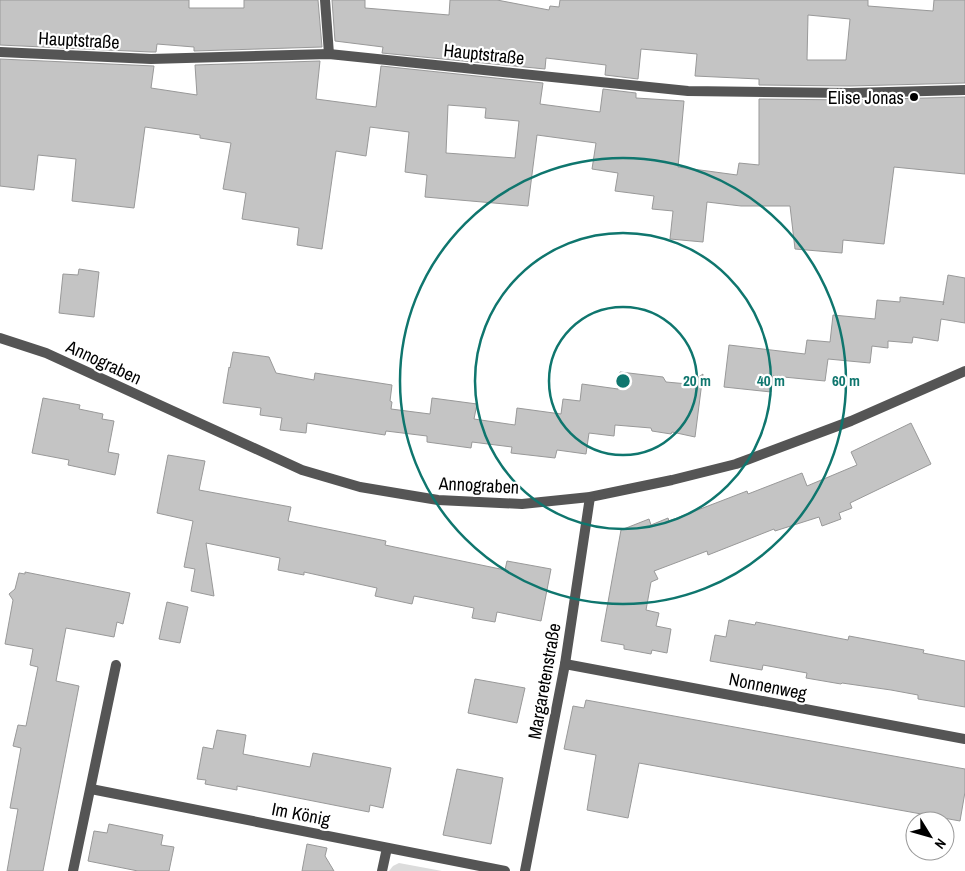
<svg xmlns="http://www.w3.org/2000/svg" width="965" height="871" viewBox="0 0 965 871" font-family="'Archivo Narrow',sans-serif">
  <rect width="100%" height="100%" fill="#fff"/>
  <polygon fill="#dcdcdc" points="399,863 442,871 389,871 393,866"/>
  <g fill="#c4c4c4" stroke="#999" fill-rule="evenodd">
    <polygon points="0,0 189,0 189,8 244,8 244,0 318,0 322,47 194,51 194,47 157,44 156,52 151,52 0,45"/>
    <path d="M 332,0 L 365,0 L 365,8 L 449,15 L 450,0 L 497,0 L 549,10 L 550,6 L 559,7 L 560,0 L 868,0 L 868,6 L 933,11 L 934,0 L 965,0 L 965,83 L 850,86 L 759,85 L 759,79 L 695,76 L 697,54 L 641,49 L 638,79 L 605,75 L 606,65 L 546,58 L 545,69 L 382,53 L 383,47 L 335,41 ZM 808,15 L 850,19 L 846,60 L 807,60 Z"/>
    <path d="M 0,59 L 154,66 L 151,88 L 197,95 L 195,65 L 320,61 L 316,99 L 376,107 L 381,66 L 543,83 L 540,104 L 600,112 L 603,89 L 636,93 L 636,98 L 684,101 L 678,167 L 737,175 L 739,163 L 759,165 L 759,99 L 850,100 L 965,97 L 965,174 L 894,167 L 884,244 L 843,240 L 842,253 L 795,249 L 790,206 L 741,206 L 707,202 L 703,242 L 670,239 L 673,211 L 652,209 L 654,196 L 615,191 L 618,173 L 592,169 L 596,143 L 537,135 L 528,206 L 425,197 L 427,175 L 405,172 L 409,132 L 370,127 L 366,156 L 336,151 L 322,249 L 297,245 L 299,228 L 242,219 L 246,193 L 223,189 L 231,143 L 200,138 L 200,135 L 145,127 L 134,208 L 72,201 L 76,159 L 38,155 L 34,190 L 0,186 ZM 448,105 L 486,108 L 485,118 L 519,121 L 515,158 L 446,153 Z"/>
    <polygon points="79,269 99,272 94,317 59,313 63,274 78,275"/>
    <polygon points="948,275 965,278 965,323 941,319 938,341 913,337 912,343 888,341 888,348 872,346 870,363 828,359 825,381 773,376 771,392 724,387 729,345 805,354 807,340 830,342 833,315 875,319 877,300 900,302 900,297 944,302 943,305"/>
    <polygon points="233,352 269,357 276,373 314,380 315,373 392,385 390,401 392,402 391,409 430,414 432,398 477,404 474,419 515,425 517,408 561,414 563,399 580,401 582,384 618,389 620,372 663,377 666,382 688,384 703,374 695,437 672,432 671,434 652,431 651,428 615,425 614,436 589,433 586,454 557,450 555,458 511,453 512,447 472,442 471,448 427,442 427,436 386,431 385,435 307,423 306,433 280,430 282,418 260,415 261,408 223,403 229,367 230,368"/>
    <polygon points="43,398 80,405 79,409 103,414 102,419 114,421 108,452 119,454 115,475 68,465 69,460 32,453"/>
    <polygon points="911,423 931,464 850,503 852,508 839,513 841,519 822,526 819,517 775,531 774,529 708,555 707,551 654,571 658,579 651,582 646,610 659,613 656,626 671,629 667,653 652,650 651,654 624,649 624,645 601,641 621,530 649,519 651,525 668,518 669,521 747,491 748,494 802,473 807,486 857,465 851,452"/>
    <polygon points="168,455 205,461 199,490 291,507 288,521 386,541 385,545 505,570 507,561 551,569 541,621 497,612 495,622 472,618 474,608 414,596 412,604 375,596 377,588 304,572 304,575 278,570 280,558 206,543 214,596 191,591 195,569 184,567 193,521 157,513"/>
    <polygon points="25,572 130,593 123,624 117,622 114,637 66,628 56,681 79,686 43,871 7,871 18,809 10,808 21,748 13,746 18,725 26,726 38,667 30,665 33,649 5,644 13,600 9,594 15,589 19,573 25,574"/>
    <polygon points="167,602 188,607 180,643 159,639"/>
    <polygon points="729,620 755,625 756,622 848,640 849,636 924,650 923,653 965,661 965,707 918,699 918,695 891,690 842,683 841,684 806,678 807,673 763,665 762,670 710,661 715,635 726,637"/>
    <polygon points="475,679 525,688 517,723 468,713"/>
    <polygon points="586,700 965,769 965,792 960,821 639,763 628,818 587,810 596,755 564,749 573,706 584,708"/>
    <polygon points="217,730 246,735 243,754 310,767 313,753 391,768 383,808 370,805 369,812 237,786 237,790 205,784 206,780 197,779 203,747 213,749"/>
    <polygon points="457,769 503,778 491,844 443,835"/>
    <polygon points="109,824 163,835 161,845 174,847 169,871 138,871 88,861 94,831 107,833"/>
    <polygon points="307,844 327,848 325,856 334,871 302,871"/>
  </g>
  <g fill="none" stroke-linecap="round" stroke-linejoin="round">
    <g stroke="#555" stroke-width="10">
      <polyline points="325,0 329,54"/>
      <polyline points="0,52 151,59 329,54 688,91 850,93 965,90"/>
      <polyline points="0,338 46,353 302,470 360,487 438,500 522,504 590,497 672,480 736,464 851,421 965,371"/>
      <polyline points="565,664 965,739"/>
      <polyline points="91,789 505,871"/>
      <polyline points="73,871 116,665"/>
      <polyline points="382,871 387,848"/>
      <polyline points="525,871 565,664 590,497"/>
    </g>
  </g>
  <g fill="none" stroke="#0f766e" stroke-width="2.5">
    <circle cx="623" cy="381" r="74"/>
    <circle cx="623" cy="381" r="148"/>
    <circle cx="623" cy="381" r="223"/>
  </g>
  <circle fill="#000" stroke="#fff" stroke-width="2" cx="914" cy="97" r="5"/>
  <g text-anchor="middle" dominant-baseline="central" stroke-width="4.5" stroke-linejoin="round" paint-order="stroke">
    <g font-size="18" fill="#000" stroke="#fff">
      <text transform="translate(79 40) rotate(3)">Hauptstraße</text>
      <text transform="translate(484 54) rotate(6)">Hauptstraße</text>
      <text transform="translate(104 362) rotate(25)">Annograben</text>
      <text transform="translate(479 485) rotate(3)">Annograben</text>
      <text transform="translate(544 681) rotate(-80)">Margaretenstraße</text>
      <text transform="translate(768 686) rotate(11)">Nonnenweg</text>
      <text transform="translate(301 814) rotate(11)">Im König</text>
    </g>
    <g font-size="18" fill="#000" stroke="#fff" text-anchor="end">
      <text x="904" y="97">Elise Jonas</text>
    </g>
  </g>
  <circle cx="623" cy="381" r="8" fill="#0f766e" stroke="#fff" stroke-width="2.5"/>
  <g font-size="15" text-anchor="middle" font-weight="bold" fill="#0f766e" stroke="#fff" stroke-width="4.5" stroke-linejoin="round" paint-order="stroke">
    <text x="697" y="386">20 m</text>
    <text x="771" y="386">40 m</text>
    <text x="846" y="386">60 m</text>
  </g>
  <g transform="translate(930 836) rotate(127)"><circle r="24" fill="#ffffff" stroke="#999999"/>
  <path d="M0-4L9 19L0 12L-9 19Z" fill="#000000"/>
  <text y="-8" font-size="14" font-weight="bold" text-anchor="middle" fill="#000000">N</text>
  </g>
</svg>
